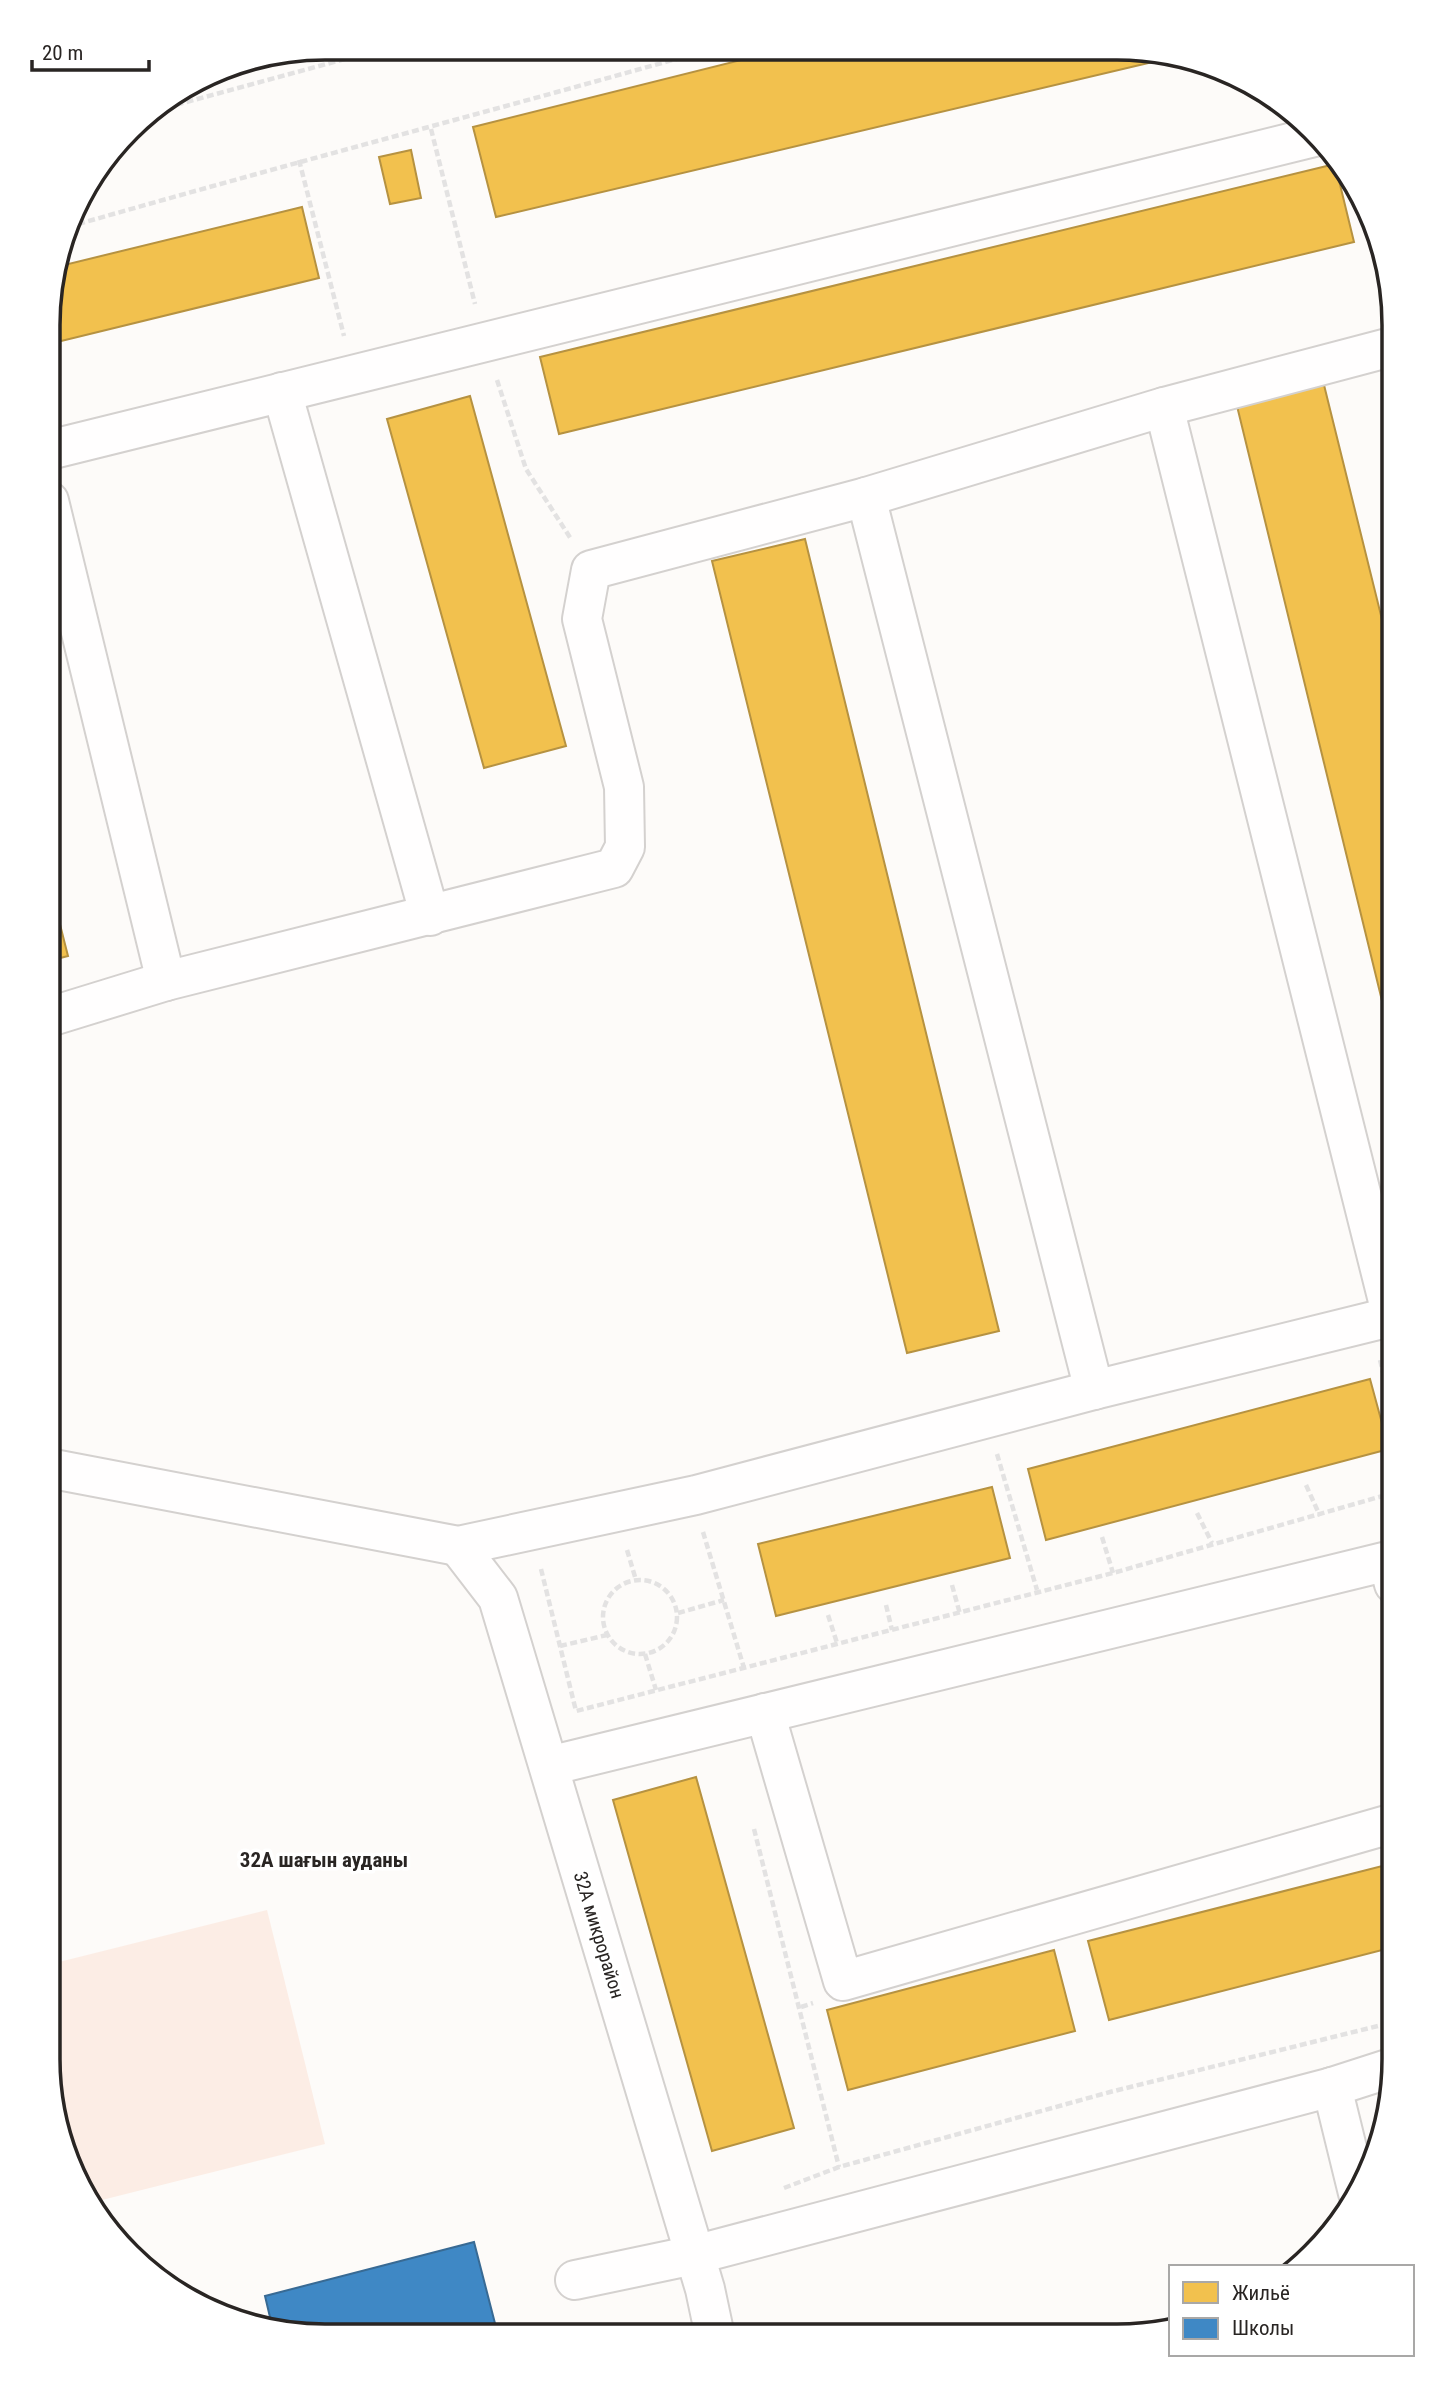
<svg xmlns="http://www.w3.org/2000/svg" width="1442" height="2384" viewBox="0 0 1442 2384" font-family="'Roboto Condensed',sans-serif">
  <rect width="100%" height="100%" fill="#fdfbf9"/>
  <polygon fill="#fcede5" points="267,1910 325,2144 90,2203 68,2165 47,2060 47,1965"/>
  <g fill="#f2c14e" stroke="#b69241" stroke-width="2">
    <polygon points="785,49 1154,50 1178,56 496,217 473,127"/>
    <polygon points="411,150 421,198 390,204 379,157"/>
    <polygon points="1335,164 1354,242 559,434 540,357"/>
    <polygon points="302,207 319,278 49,344 50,288 56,267"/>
    <polygon points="1324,385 1395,672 1394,1050 1237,406"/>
    <polygon points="470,396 566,746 484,768 387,419"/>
    <polygon points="805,539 999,1331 907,1353 712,561"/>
    <polygon points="49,881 68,956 49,961"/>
    <polygon points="1370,1379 1389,1449 1046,1540 1028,1469"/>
    <polygon points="992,1487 1010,1558 776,1616 758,1544"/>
    <polygon points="696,1777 794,2128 712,2151 613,1800"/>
    <polygon points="1394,1863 1394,1947 1109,2020 1088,1941"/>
    <polygon points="1054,1950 1075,2031 848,2090 827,2010"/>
  </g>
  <polygon fill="#3f88c5" stroke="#386a94" stroke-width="2" points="474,2242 498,2335 288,2334 273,2330 265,2296"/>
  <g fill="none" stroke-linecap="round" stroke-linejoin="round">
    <defs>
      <g id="minor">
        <polyline points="282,392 430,916"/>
        <polyline points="1164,407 1395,346"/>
        <polyline points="49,450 1318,136"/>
        <polyline points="866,497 1094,1390"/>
        <polyline points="49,501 166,981"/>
        <polyline points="49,1017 166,981 614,868 625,847 624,787 582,619 591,570 866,497 1164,407 1392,1317"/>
        <polyline points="48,1468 458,1546 696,1495 1094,1390 1394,1316"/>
        <polyline points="458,1546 498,1598 705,2289 715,2336"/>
        <polyline points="765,1713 843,1981 1394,1823"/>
        <polyline points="549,1766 1388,1561 1394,1584"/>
        <polyline points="1332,2087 1358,2193"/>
        <polyline points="575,2280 694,2255 1332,2087 1394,2067"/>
      </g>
    </defs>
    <use href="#minor" stroke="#d4d1cf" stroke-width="42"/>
    <g stroke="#e3e2e2" stroke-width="4.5" stroke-dasharray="7 3.5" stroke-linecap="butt">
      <polyline points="146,113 389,47"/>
      <polyline points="431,129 475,304"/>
      <polyline points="299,160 344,336"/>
      <path d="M 68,227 C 283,165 500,109 715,48"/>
      <polyline points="497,380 526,469 571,539"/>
      <polyline points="1380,1360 1394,1417"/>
      <polyline points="997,1454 1037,1590"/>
      <polyline points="1306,1485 1320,1516"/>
      <polyline points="1197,1513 1212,1543"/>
      <polyline points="703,1532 744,1668"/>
      <polyline points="1102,1537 1113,1573"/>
      <polyline points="627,1550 636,1580"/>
      <polyline points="541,1569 576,1711 1113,1573 1386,1495 1394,1499"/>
      <circle cx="640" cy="1617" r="37"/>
      <polyline points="952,1585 960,1614"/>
      <polyline points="886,1605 892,1630"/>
      <polyline points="678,1613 724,1600"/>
      <polyline points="828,1615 837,1643"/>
      <polyline points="560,1646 607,1635"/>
      <polyline points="645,1654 656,1690"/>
      <polyline points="754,1829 839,2167"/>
      <polyline points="801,2007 813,2003"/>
      <polyline points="784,2188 839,2167 1110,2092 1394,2022"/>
    </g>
    <use href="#minor" stroke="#fffefe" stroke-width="38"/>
  </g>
  <g text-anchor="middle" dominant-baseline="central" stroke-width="7" stroke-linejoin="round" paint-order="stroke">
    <g font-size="19" fill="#292523" stroke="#fff">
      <text transform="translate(599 1935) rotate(73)">32А микрорайон</text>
    </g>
    <g font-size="21" font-weight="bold" fill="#292523" stroke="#fff">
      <text x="324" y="1860">32А шағын ауданы</text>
    </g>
  </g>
  <path d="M0 0H1442V2384H0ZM325 60H1117A265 265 0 0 1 1382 325V2059A265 265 0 0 1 1117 2324H325A265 265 0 0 1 60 2059V325A265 265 0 0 1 325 60Z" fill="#fff" fill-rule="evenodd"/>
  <path fill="none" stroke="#292523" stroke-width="3.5" d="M325 60H1117A265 265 0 0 1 1382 325V2059A265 265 0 0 1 1117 2324H325A265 265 0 0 1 60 2059V325A265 265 0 0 1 325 60Z"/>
  <rect x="1169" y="2265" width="245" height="91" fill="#ffffff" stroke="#a9a8a7" stroke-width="2"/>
  <rect x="1183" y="2282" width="35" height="21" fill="#f2c14e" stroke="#a9a8a7" stroke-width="2"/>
  <text x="1232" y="2300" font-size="21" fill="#292523">Жильё</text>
  <rect x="1183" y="2318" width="35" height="21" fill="#3f88c5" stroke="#a9a8a7" stroke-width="2"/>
  <text x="1232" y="2335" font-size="21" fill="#292523">Школы</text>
  <path d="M32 60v10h117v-10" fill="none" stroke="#292523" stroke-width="3.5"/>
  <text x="42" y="60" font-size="21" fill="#292523" stroke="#ffffff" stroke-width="5" paint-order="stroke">20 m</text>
</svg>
